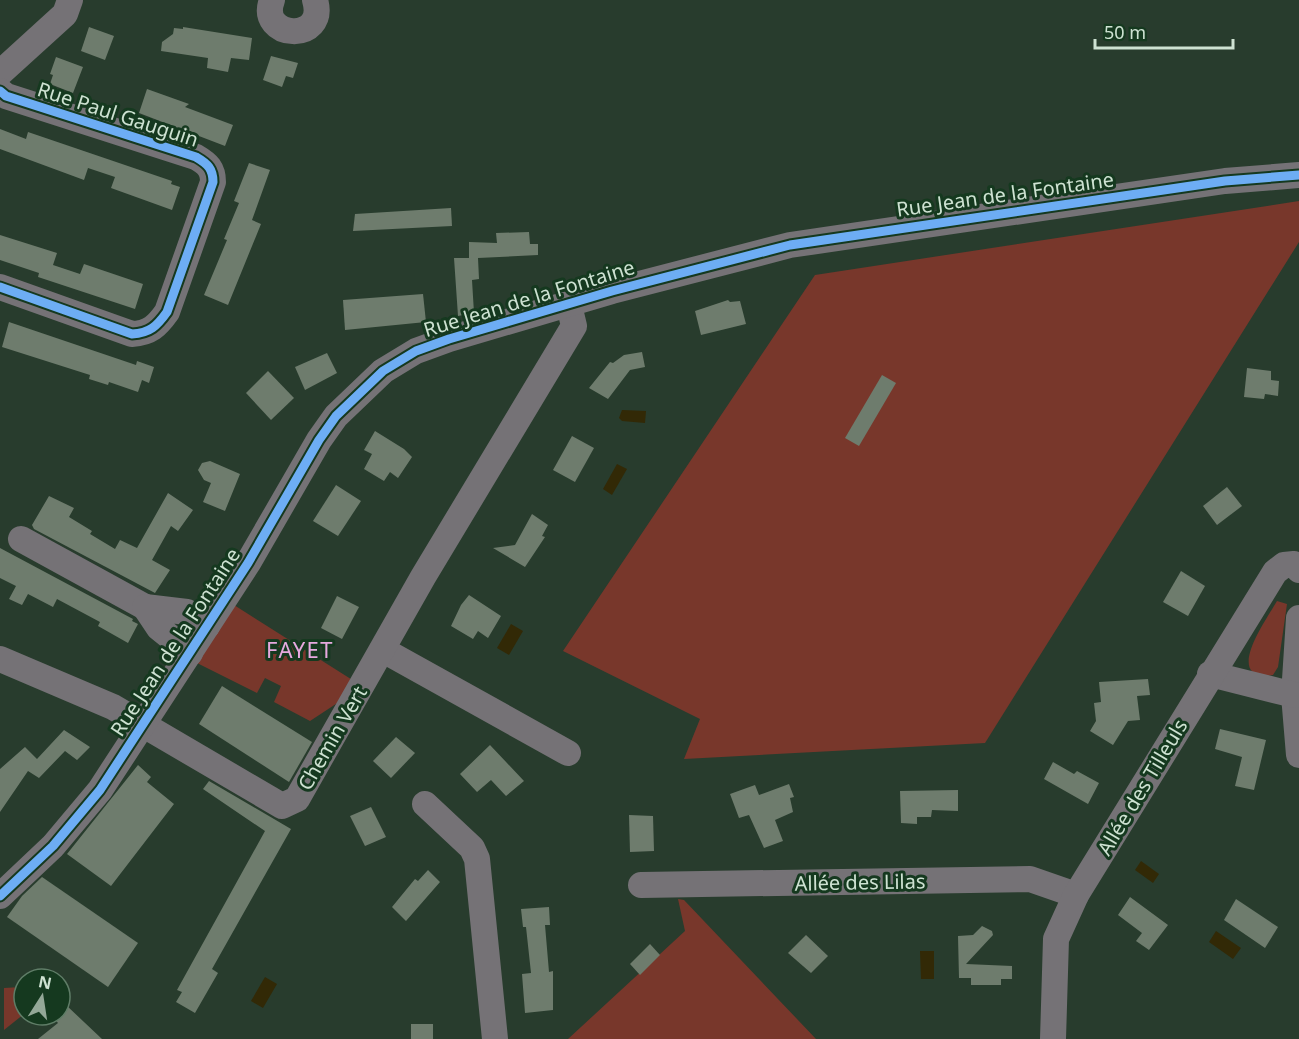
<svg xmlns="http://www.w3.org/2000/svg" width="1299" height="1039" viewBox="0 0 1299 1039" font-family="'Noto Sans',sans-serif">
  <rect width="100%" height="100%" fill="#283c2d"/>
  <g fill="#78372b">
    <polygon points="1299,201 1299,242 985,743 684,759 700,719 563,651 815,275"/>
    <path d="M 1277,601 L 1287,604 L 1278,667 L 1273,675 C 1221,682 1267,619 1277,601 Z"/>
    <polygon points="234,605 354,681 345,698 310,721 274,702 281,686 265,678 257,693 197,663"/>
    <polygon points="678,899 684,900 816,1039 568,1039 685,931"/>
    <polygon points="21,987 24,990 24,1014 4,1030 4,988"/>
  </g>
  <g fill="#322906">
    <polygon points="622,410 646,411 645,423 622,421 619,418"/>
    <polygon points="617,464 627,469 612,495 603,489"/>
    <polygon points="511,624 523,631 509,655 497,648"/>
    <polygon points="1141,861 1159,874 1153,883 1135,870"/>
    <polygon points="1216,931 1241,948 1233,959 1209,942"/>
    <polygon points="920,951 934,951 934,979 921,979"/>
    <polygon points="265,977 277,984 263,1008 251,1001"/>
  </g>
  <g fill="#6e7c6d">
    <polygon points="89,27 114,36 105,60 81,51"/>
    <polygon points="183,27 252,38 249,60 231,58 228,72 207,68 208,58 161,51 162,42 173,34 174,28 183,29"/>
    <polygon points="271,56 298,63 293,78 286,76 282,87 263,80"/>
    <polygon points="56,57 83,67 73,93 50,84 53,75 50,74"/>
    <polygon points="147,89 189,104 185,107 233,125 225,146 139,113"/>
    <polygon points="0,129 26,139 28,132 172,181 171,184 180,187 172,210 111,188 115,177 88,168 84,180 0,149"/>
    <polygon points="249,163 270,170 252,220 261,224 228,305 204,295 227,240 224,239 239,203 234,201"/>
    <polygon points="451,208 452,226 353,231 355,214"/>
    <polygon points="529,232 530,244 538,244 538,255 478,258 479,279 472,280 474,313 458,316 454,258 469,258 469,242 497,243 496,233"/>
    <polygon points="0,235 57,253 53,265 80,274 84,264 143,284 135,309 38,277 39,273 0,260"/>
    <polygon points="423,294 426,322 345,330 343,300"/>
    <polygon points="728,300 730,302 740,301 746,324 701,335 695,311"/>
    <polygon points="9,322 136,365 137,361 154,367 149,383 142,380 138,392 109,382 108,385 89,379 90,375 2,347"/>
    <polygon points="642,352 645,367 630,370 608,399 589,388 610,362 613,363 624,355"/>
    <polygon points="327,353 337,373 305,390 295,367"/>
    <polygon points="1247,368 1271,371 1271,380 1279,381 1278,396 1265,394 1264,399 1244,397"/>
    <polygon points="268,371 294,398 271,420 246,393"/>
    <polygon points="882,375 896,383 859,446 845,438"/>
    <polygon points="375,431 404,449 412,457 398,478 390,472 384,481 364,469 372,454 364,450"/>
    <polygon points="572,436 594,448 575,482 553,470"/>
    <polygon points="210,461 240,474 225,511 203,502 211,483 204,480 198,470 202,463"/>
    <polygon points="336,485 361,501 338,536 313,521"/>
    <polygon points="1227,487 1242,506 1217,525 1203,506"/>
    <polygon points="168,493 193,510 178,531 171,526 152,560 170,570 155,593 34,529 32,525 49,496 74,508 69,517 92,531 90,534 115,549 120,540 137,548"/>
    <polygon points="532,514 548,525 542,536 545,537 525,567 493,548 515,545"/>
    <polygon points="0,548 133,619 132,621 138,624 128,643 98,626 100,622 57,599 53,607 28,594 22,605 9,599 16,586 0,578"/>
    <polygon points="1181,571 1205,586 1188,616 1163,602"/>
    <polygon points="469,595 501,616 488,638 478,631 473,639 451,626 461,605"/>
    <polygon points="337,596 359,607 342,639 321,628"/>
    <polygon points="1148,679 1150,695 1137,696 1140,720 1128,721 1113,745 1090,731 1096,721 1094,703 1101,702 1099,682"/>
    <polygon points="222,686 312,742 289,782 199,724"/>
    <polygon points="1220,729 1266,740 1254,790 1235,786 1242,757 1215,749"/>
    <polygon points="64,730 90,747 77,760 65,751 39,778 28,771 0,812 0,769 25,747 37,759"/>
    <polygon points="396,737 415,753 391,778 373,761"/>
    <polygon points="490,745 524,781 506,796 491,780 477,792 460,774"/>
    <polygon points="1053,762 1074,774 1077,771 1099,783 1088,804 1044,779"/>
    <polygon points="138,765 151,777 147,782 174,804 111,886 67,854"/>
    <polygon points="209,781 291,829 212,969 218,973 195,1013 176,1002 182,992 177,990 265,831 203,789"/>
    <polygon points="789,784 794,797 790,798 793,812 775,820 783,841 764,848 749,815 739,818 730,794 755,785 759,795"/>
    <polygon points="958,790 958,811 932,810 931,817 917,817 917,824 901,823 900,791"/>
    <polygon points="371,807 386,837 365,846 350,816"/>
    <polygon points="629,815 653,816 654,851 630,852"/>
    <polygon points="428,870 440,882 406,921 392,907 415,879 418,881"/>
    <polygon points="42,877 138,943 108,987 7,917 22,896"/>
    <polygon points="1130,897 1168,925 1149,950 1136,941 1142,933 1118,915"/>
    <polygon points="1236,899 1278,927 1265,948 1224,920"/>
    <polygon points="549,907 550,925 545,925 549,972 553,971 553,1010 525,1013 522,974 531,973 526,927 523,927 521,909"/>
    <polygon points="982,926 992,931 993,935 966,964 1012,966 1012,979 1001,979 1001,985 971,985 971,978 959,978 958,936 973,935"/>
    <polygon points="806,935 828,956 811,973 788,953"/>
    <polygon points="650,944 660,955 640,975 630,964"/>
    <polygon points="66,1005 102,1039 38,1039 58,1023 53,1017 60,1015 60,1011"/>
    <rect x="411" y="1024" width="22" height="15"/>
  </g>
  <g fill="none" stroke-linecap="round" stroke-linejoin="round">
    <g stroke="#757276" stroke-width="26">
      <path d="M 272,0 C 257,39 328,44 315,0"/>
      <polyline points="0,73 65,14 70,0"/>
      <path d="M 0,91 L 6,96 L 196,157 C 208,164 213,169 213,182 L 167,312 C 157,326 150,333 132,334 L 0,287"/>
      <polyline points="21,539 145,607"/>
      <polyline points="1299,618 1294,695 1299,755"/>
      <polyline points="383,650 568,753"/>
      <polyline points="190,653 159,628 145,607 187,612 207,626"/>
      <polyline points="0,659 113,707 282,806 297,799 423,577 574,326 569,305"/>
      <polyline points="1210,674 1294,695"/>
      <polyline points="425,804 472,848 477,859 495,1039"/>
      <polyline points="641,885 1030,879 1076,895"/>
      <polyline points="0,896 53,846 100,790 248,563 319,440 336,416 383,371 416,351 449,339 612,291 790,245 1225,181 1299,175"/>
      <polyline points="1053,1039 1056,939 1076,895 1275,572 1284,565 1294,564 1299,570"/>
    </g>
    <defs>
      <g id="cycleway">
        <path d="M 0,91 L 6,96 L 196,157 C 208,164 213,169 213,182 L 167,312 C 157,326 150,333 132,334 L 0,287"/>
        <polyline points="0,896 53,846 100,790 248,563 319,440 336,416 383,371 416,351 449,339 612,291 790,245 1225,181 1299,175"/>
      </g>
    </defs>
    <use href="#cycleway" stroke="#15391f" stroke-width="13"/>
    <use href="#cycleway" stroke="#6dadf4" stroke-width="9"/>
  </g>
  <g text-anchor="middle" dominant-baseline="central" stroke-width="6" stroke-linejoin="round" paint-order="stroke">
    <g font-size="20" fill="#cee2d2" stroke="#15391f">
      <text transform="translate(118 114) rotate(18)">Rue Paul Gauguin</text>
      <text transform="translate(1005 194) rotate(-8)">Rue Jean de la Fontaine</text>
      <text transform="translate(529 298) rotate(-17)">Rue Jean de la Fontaine</text>
      <text transform="translate(175 642) rotate(-57)">Rue Jean de la Fontaine</text>
      <text transform="translate(332 738) rotate(-60)">Chemin Vert</text>
      <text transform="translate(1142 787) rotate(-59)">Allée des Tilleuls</text>
      <text transform="translate(860 882) rotate(-1)">Allée des Lilas</text>
    </g>
    <g font-size="22" letter-spacing="1.5" fill="#e6a9df" stroke="#15391f">
      <text x="300" y="649">FAYET</text>
    </g>
  </g>
  <g transform="translate(42 997) rotate(12)"><circle r="28" fill="#15391f" stroke="#5f7d67" stroke-width="1.5"/>
  <path d="M0-4.5L10 22L0 15L-10 22Z" fill="#94a898"/>
  <text y="-9" font-size="16" font-weight="bold" text-anchor="middle" fill="#cee2d2">N</text>
  </g>
  <path d="M1095 39v9h138v-9" fill="none" stroke="#cee2d2" stroke-width="3"/>
  <text x="1104" y="39" font-size="18" fill="#cee2d2" stroke="#15391f" stroke-width="4.5" paint-order="stroke">50 m</text>
</svg>
